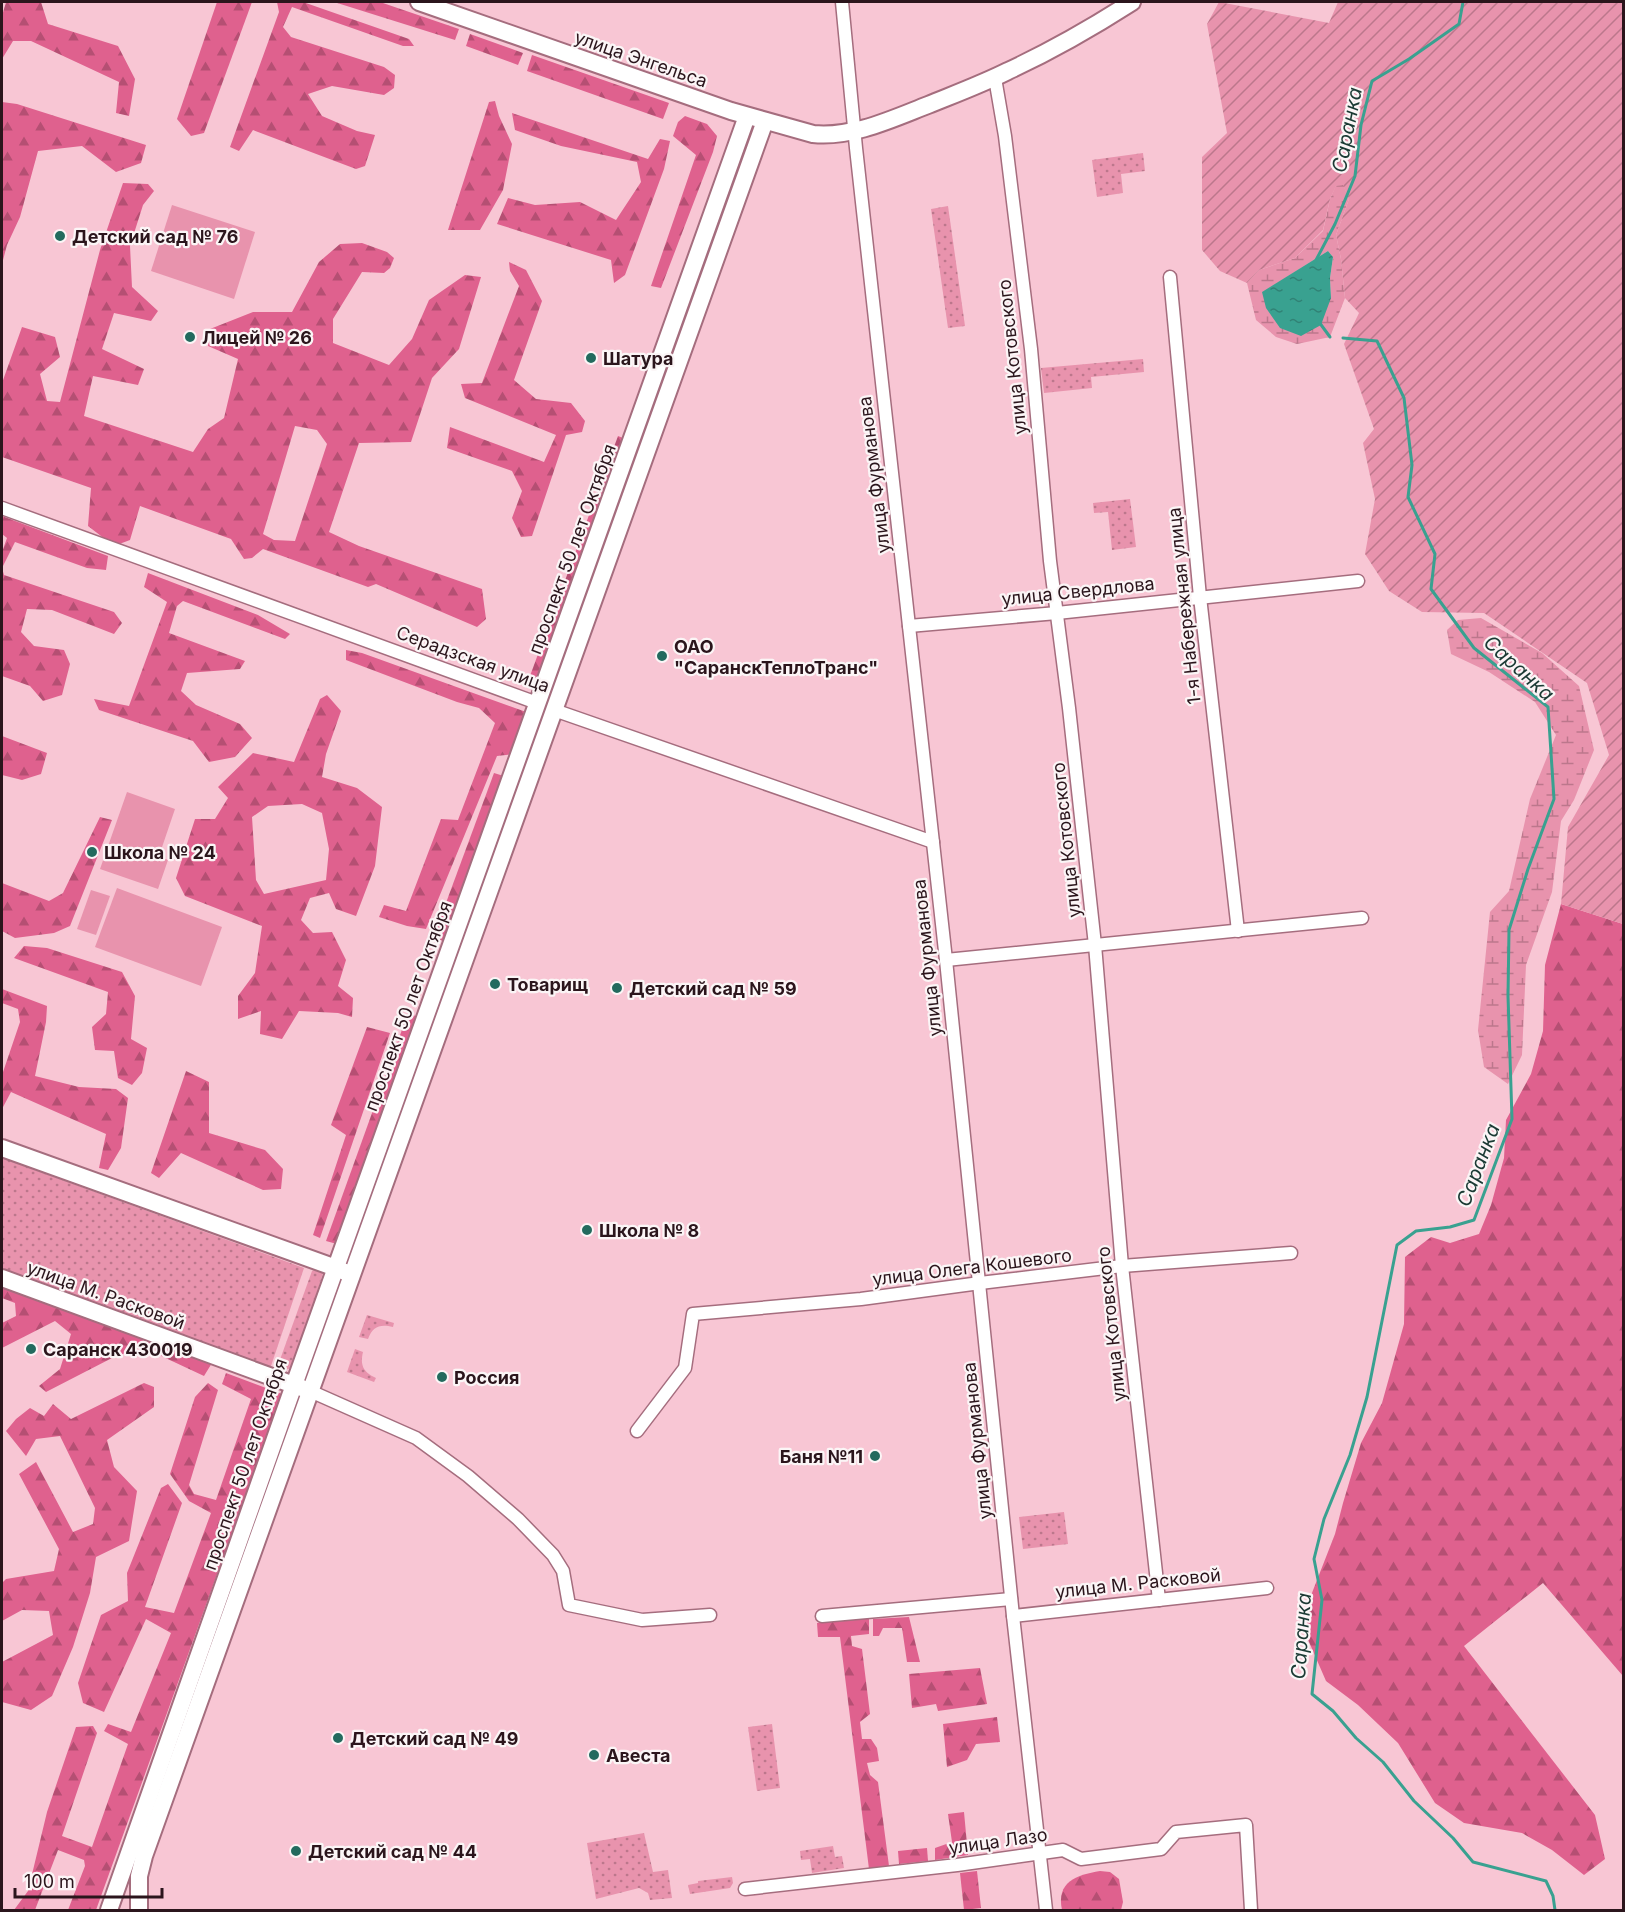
<svg xmlns="http://www.w3.org/2000/svg" width="1625" height="1912" viewBox="0 0 1625 1912" font-family="Inter,sans-serif">
  <defs>
    <pattern id="grass-dots" width="8" height="8" patternUnits="userSpaceOnUse" patternTransform="scale(1.5)"><rect width="8" height="8" fill="#e893ad"/><path d="M2 2h.1M6 6h.1" fill="none" stroke="#bc778c" stroke-width="1.8" stroke-linecap="round"/></pattern>
    <pattern id="forest-firs" width="22" height="20" patternUnits="userSpaceOnUse" patternTransform="scale(1.5)"><rect width="22" height="20" fill="#df618e"/><path d="M5 1l3.5 6h-7zM16 11l3.5 6h-7z" fill="#b54f73"/></pattern>
    <pattern id="wetland-marsh" width="20" height="14" patternUnits="userSpaceOnUse" patternTransform="scale(1.5)"><rect width="20" height="14" fill="#e893ad"/><path d="M1 5h8M5 5V1M11 12h8M15 12V8" fill="none" stroke="#bc778c"/></pattern>
    <pattern id="garden-furrows" width="10" height="10" patternUnits="userSpaceOnUse" patternTransform="scale(1.5)"><rect width="10" height="10" fill="#e893ad"/><path d="M-1 1l2-2M0 10L10 0M9 11l2-2" fill="none" stroke="#bc778c"/></pattern>
    <pattern id="water-ripples" width="26" height="14" patternUnits="userSpaceOnUse" patternTransform="scale(1.5)"><rect width="26" height="14" fill="#39a190"/><path d="M2 4q2-2 4 0t4 0M15 11q2-2 4 0t4 0" fill="none" stroke="#308275"/></pattern>
  </defs>
  <rect width="100%" height="100%" fill="#f8c6d4"/>
  <g fill="url(#grass-dots)">
    <polygon points="1143,153 1145,171 1121,174 1123,193 1097,197 1092,160"/>
    <polygon points="948,206 965,326 948,328 931,209"/>
    <polygon points="1143,359 1144,372 1091,377 1092,388 1044,393 1041,368"/>
    <polygon points="1130,499 1136,547 1112,550 1108,512 1094,513 1093,503"/>
    <polygon points="2,1158 304,1268 270,1369 2,1272"/>
    <path d="M 317,1268 L 323,1273 L 294,1366 C 288,1370 284,1371 277,1368 L 312,1271 Z"/>
    <path d="M 367,1315 L 394,1323 L 393,1327 C 380,1324 373,1326 368,1339 L 359,1337 Z"/>
    <path d="M 355,1349 L 363,1352 C 360,1365 363,1372 376,1378 L 374,1382 L 347,1372 Z"/>
    <polygon points="1064,1512 1068,1544 1023,1549 1019,1517"/>
    <polygon points="772,1724 780,1788 757,1791 748,1727"/>
    <polygon points="644,1833 653,1872 668,1870 672,1898 650,1900 648,1893 639,1888 596,1899 587,1843"/>
    <polygon points="833,1846 835,1857 842,1856 844,1868 812,1873 810,1859 801,1860 800,1851"/>
    <polygon points="732,1877 733,1883 730,1888 690,1894 688,1885 698,1883 698,1881"/>
  </g>
  <g fill="url(#forest-firs)" fill-rule="evenodd">
    <polygon points="6,2 41,2 48,24 118,46 135,79 129,116 116,113 119,82 31,41 13,41 2,59 2,16"/>
    <polygon points="217,2 252,2 204,133 191,136 177,119"/>
    <polygon points="277,2 303,2 409,39 414,46 403,46 292,7 283,27 291,37 384,67 395,75 394,88 384,95 332,86 308,94 322,116 357,131 375,135 365,166 356,169 253,130 239,151 230,147 279,12"/>
    <polygon points="334,2 380,2 459,29 455,40"/>
    <polygon points="470,34 523,53 518,65 466,46"/>
    <polygon points="532,55 669,103 663,119 527,71"/>
    <polygon points="495,101 499,116 512,144 503,190 480,230 448,230 489,102"/>
    <polygon points="2,102 17,104 146,145 141,163 116,172 82,146 38,151 20,217 7,245 2,264"/>
    <polygon points="512,113 648,159 660,139 670,141 664,169 625,275 614,283 611,260 497,224 508,198 535,205 580,202 616,220 641,182 637,162 561,146 515,130"/>
    <polygon points="685,116 707,124 717,136 713,152 661,288 651,286 696,155 673,136 678,122"/>
    <path d="M 123,183 L 148,184 L 154,191 L 143,205 L 130,246 L 132,287 L 158,311 L 151,321 L 114,313 L 102,349 L 144,369 L 138,385 L 93,376 L 84,416 L 193,452 L 208,429 L 224,418 L 238,359 L 208,346 L 210,329 L 253,312 L 292,312 L 319,262 L 340,244 L 362,243 L 387,252 L 394,258 L 390,268 L 384,273 L 362,272 L 333,319 L 333,343 L 389,365 L 412,339 L 429,300 L 465,275 L 481,277 L 459,349 L 432,378 L 411,442 L 359,443 L 329,532 L 359,546 L 482,589 L 486,619 L 477,627 L 376,584 L 368,587 L 263,549 L 252,558 L 244,559 L 231,539 L 140,506 L 130,540 L 114,546 L 88,526 L 91,488 L 2,457 L 2,383 L 22,327 L 55,337 L 60,357 L 40,374 L 47,401 L 60,402 L 100,250 ZM 295,426 L 317,430 L 327,444 L 295,541 L 274,540 L 263,534 Z"/>
    <polygon points="509,262 526,270 542,301 514,380 536,399 571,403 585,421 582,432 566,435 532,536 521,537 512,518 522,491 512,471 447,448 450,427 544,462 556,435 465,398 461,384 482,383 519,286 510,271"/>
    <polygon points="618,436 628,440 539,680 530,676"/>
    <polygon points="2,516 108,556 106,570 87,568 15,542 2,568 4,575 114,612 122,623 114,634 52,610 27,609 21,632 34,646 64,650 70,664 62,695 43,701 30,686 2,676 2,552 7,538 2,534"/>
    <polygon points="148,573 258,615 290,634 285,639 183,601 177,606 169,633 245,661 240,669 187,673 181,691 196,705 240,724 252,738 235,757 209,762 193,741 99,710 94,699 129,706 167,602 144,587"/>
    <polygon points="346,650 362,653 529,713 515,754 497,756 426,929 407,926 379,917 384,905 406,911 441,819 458,820 495,723 479,708 457,702 346,660"/>
    <path d="M 327,695 L 341,711 L 326,754 L 322,777 L 357,788 L 382,807 L 375,866 L 356,916 L 336,909 L 329,893 L 310,898 L 301,920 L 313,933 L 332,932 L 346,960 L 338,986 L 353,998 L 352,1017 L 338,1013 L 299,1011 L 282,1039 L 260,1034 L 261,1011 L 238,1019 L 238,996 L 255,973 L 262,926 L 185,896 L 176,878 L 195,819 L 215,819 L 228,798 L 218,787 L 253,753 L 294,762 L 320,699 ZM 302,804 L 322,813 L 329,849 L 326,880 L 264,894 L 256,880 L 252,817 L 268,806 Z"/>
    <polygon points="2,736 47,753 41,774 22,780 2,775"/>
    <polygon points="494,773 507,777 447,942 433,938"/>
    <polygon points="100,817 112,820 70,926 54,933 15,938 2,931 2,883 49,901 63,893"/>
    <polygon points="1561,904 1623,924 1623,1676 1543,1583 1464,1646 1595,1815 1605,1859 1584,1875 1552,1850 1522,1833 1464,1823 1435,1803 1398,1743 1358,1705 1326,1681 1306,1635 1310,1598 1335,1534 1343,1503 1361,1443 1382,1403 1404,1324 1405,1257 1431,1237 1450,1243 1479,1234 1491,1205 1504,1158 1506,1120 1531,1074 1543,1031 1545,965"/>
    <polygon points="24,946 47,948 122,972 135,996 131,1039 147,1048 142,1073 132,1085 118,1078 114,1051 95,1050 92,1027 106,1014 108,992 14,958"/>
    <polygon points="2,989 47,1006 46,1022 35,1076 79,1087 116,1089 128,1098 121,1148 108,1170 99,1168 106,1134 11,1092 2,1109 2,1075 20,1022 18,1009 2,1003"/>
    <polygon points="408,1013 418,1017 337,1244 326,1241"/>
    <polygon points="367,1027 390,1033 320,1238 313,1235 346,1135 331,1125"/>
    <polygon points="186,1071 209,1082 209,1133 265,1150 283,1169 281,1189 263,1190 181,1153 159,1178 151,1173"/>
    <polygon points="2,1284 212,1363 204,1376 142,1347 112,1358 46,1392 39,1386 60,1369 71,1334 55,1321 2,1348 2,1323 16,1316 15,1303 2,1298"/>
    <polygon points="226,1373 282,1394 96,1910 68,1910 85,1866 84,1860 58,1850 35,1910 14,1910 28,1891 47,1812 76,1727 93,1726 97,1733 62,1836 92,1847 128,1744 104,1731 108,1724 131,1732 171,1633 146,1619 104,1712 83,1703 78,1683 101,1615 128,1601 127,1573 161,1488 168,1484 182,1503 145,1607 174,1613 211,1513 189,1501 170,1474 195,1397 208,1383 218,1390 189,1485 194,1494 216,1500 251,1399 222,1384"/>
    <polygon points="144,1383 154,1387 154,1407 107,1440 114,1467 137,1491 129,1541 96,1557 90,1593 73,1647 52,1696 31,1710 2,1702 2,1662 53,1635 49,1611 22,1610 2,1621 2,1583 6,1579 54,1571 59,1549 19,1474 36,1462 73,1532 93,1524 95,1508 60,1436 36,1439 26,1456 6,1431 16,1419 30,1408 44,1416 53,1404 71,1419"/>
    <polygon points="869,1616 869,1634 851,1636 852,1646 862,1649 870,1714 860,1722 862,1739 871,1739 877,1748 879,1761 867,1763 870,1775 878,1782 889,1866 869,1869 840,1637 818,1637 817,1623"/>
    <polygon points="909,1617 920,1662 907,1662 902,1628 883,1628 879,1636 873,1636 873,1619"/>
    <polygon points="980,1668 987,1704 938,1711 936,1704 912,1708 909,1674"/>
    <polygon points="997,1717 1000,1742 976,1744 967,1760 947,1767 943,1724"/>
    <polygon points="964,1812 968,1855 935,1860 935,1848 952,1842 948,1814"/>
    <polygon points="927,1848 928,1861 899,1864 898,1851"/>
    <polygon points="977,1871 981,1908 964,1910 960,1873"/>
    <path d="M 1100,1871 L 1110,1872 L 1119,1879 L 1123,1902 L 1121,1910 L 1062,1910 C 1056,1882 1076,1875 1100,1871 Z"/>
  </g>
  <g fill="url(#wetland-marsh)" fill-rule="evenodd">
    <path d="M 1343,184 L 1349,199 L 1336,235 L 1341,259 L 1345,298 L 1330,337 L 1297,344 L 1276,337 L 1256,320 L 1247,283 L 1259,270 L 1295,258 L 1323,231 L 1330,199 L 1336,185 ZM 1328,251 L 1333,257 L 1330,278 L 1331,298 L 1263,292 Z"/>
    <polygon points="1481,618 1542,653 1579,686 1594,750 1574,800 1561,821 1552,892 1526,965 1522,1055 1508,1084 1484,1067 1478,1030 1490,912 1509,891 1530,799 1556,735 1535,702 1489,672 1451,654 1447,630 1458,620"/>
  </g>
  <polygon fill="url(#garden-furrows)" points="1219,2 1329,23 1338,2 1623,2 1623,924 1561,904 1568,827 1609,755 1587,683 1484,613 1422,612 1389,591 1365,554 1375,499 1363,443 1374,429 1344,344 1359,313 1345,298 1341,259 1336,235 1349,199 1343,185 1336,186 1330,199 1323,230 1295,258 1259,270 1247,283 1220,271 1202,250 1202,157 1227,133 1207,24"/>
  <g fill="#e893ad">
    <polygon points="172,205 255,232 234,299 151,271"/>
    <polygon points="127,792 175,809 159,856 168,860 158,889 100,869"/>
    <polygon points="117,888 222,927 201,986 95,947"/>
    <polygon points="91,890 110,896 96,935 77,929"/>
  </g>
  <polygon fill="url(#water-ripples)" points="1328,251 1333,257 1330,278 1331,298 1321,325 1301,336 1280,328 1266,308 1262,292"/>
  <g fill="none" stroke-linecap="round" stroke-linejoin="round">
    <g stroke="#39a190" stroke-width="3">
      <polyline points="1315,262 1335,224 1355,176 1361,125 1372,81 1409,59 1459,24 1463,2"/>
      <polyline points="1319,322 1330,337"/>
      <polyline points="1343,338 1377,341 1404,398 1412,465 1408,497 1435,554 1431,589 1474,648 1548,707 1554,799 1528,869 1509,930 1508,996 1512,1119 1474,1220 1450,1227 1416,1231 1397,1245 1367,1397 1350,1455 1324,1519 1314,1559 1322,1600 1312,1694 1333,1711 1356,1738 1383,1762 1414,1801 1453,1838 1473,1862 1546,1881 1553,1896 1555,1910"/>
    </g>
    <defs>
      <g id="street">
        <polyline points="842,2 856,148 946,960 1013,1616 1046,1910"/>
        <polyline points="995,78 1005,136 1031,349 1050,561 1069,708 1095,945 1122,1266 1159,1600"/>
        <polyline points="1170,277 1200,597 1238,931"/>
        <polyline points="2,508 537,703"/>
        <polyline points="909,626 1057,613 1358,581"/>
        <polyline points="554,710 933,842"/>
        <polyline points="946,960 1362,918"/>
        <polyline points="310,1391 416,1438 468,1476 518,1519 553,1555 563,1571 569,1605 642,1620 710,1615"/>
        <polyline points="637,1431 685,1368 693,1314 861,1299 980,1283 1122,1266 1291,1253"/>
        <polyline points="822,1616 1011,1599"/>
        <polyline points="1013,1616 1267,1588"/>
        <polyline points="745,1889 957,1865 1063,1850 1081,1859 1161,1849 1176,1832 1246,1825 1251,1910"/>
      </g>
      <g id="secondary">
        <path d="M 419,2 L 731,111 L 813,134 C 852,138 892,119 928,105 C 955,94 982,84 1008,71 C 1051,51 1093,27 1132,2"/>
        <polyline points="2,1148 336,1268 345,1272"/>
        <polyline points="2,1278 302,1388"/>
        <polyline points="109,1910 289,1399 747,116"/>
        <polyline points="139,1910 139,1876 144,1856 765,121"/>
      </g>
    </defs>
    <use href="#street" stroke="#a56d7e" stroke-width="15"/>
    <use href="#secondary" stroke="#a56d7e" stroke-width="20"/>
    <use href="#street" stroke="#fff" stroke-width="12"/>
    <use href="#secondary" stroke="#fff" stroke-width="16"/>
  </g>
  <g fill="#236a5e" stroke="#fbf5f6" stroke-width="2">
    <circle cx="60" cy="236" r="6"/>
    <circle cx="190" cy="337" r="6"/>
    <circle cx="591" cy="358" r="6"/>
    <circle cx="662" cy="656" r="6"/>
    <circle cx="92" cy="852" r="6"/>
    <circle cx="495" cy="984" r="6"/>
    <circle cx="617" cy="988" r="6"/>
    <circle cx="587" cy="1230" r="6"/>
    <circle cx="31" cy="1349" r="6"/>
    <circle cx="442" cy="1377" r="6"/>
    <circle cx="875" cy="1456" r="6"/>
    <circle cx="338" cy="1738" r="6"/>
    <circle cx="594" cy="1755" r="6"/>
    <circle cx="296" cy="1851" r="6"/>
  </g>
  <g text-anchor="middle" dominant-baseline="central" stroke-width="4.5" stroke-linejoin="round" paint-order="stroke">
    <g font-size="18" fill="#2b151c" stroke="#fbf5f6">
      <text transform="translate(641 59) rotate(19)">улица Энгельса</text>
      <text transform="translate(1012 357) rotate(-96)">улица Котовского</text>
      <text transform="translate(874 475) rotate(-97)">улица Фурманова</text>
      <text transform="translate(572 549) rotate(-70)">проспект 50 лет Октября</text>
      <text transform="translate(1078 591) rotate(-6)">улица Свердлова</text>
      <text transform="translate(1184 606) rotate(-96)">1-я Набережная улица</text>
      <text transform="translate(473 659) rotate(20)">Серадзская улица</text>
      <text transform="translate(1066 840) rotate(-96)">улица Котовского</text>
      <text transform="translate(927 958) rotate(-96)">улица Фурманова</text>
      <text transform="translate(408 1006) rotate(-70)">проспект 50 лет Октября</text>
      <text transform="translate(972 1267) rotate(-7)">улица Олега Кошевого</text>
      <text transform="translate(106 1295) rotate(20)">улица М. Расковой</text>
      <text transform="translate(1111 1324) rotate(-96)">улица Котовского</text>
      <text transform="translate(977 1441) rotate(-96)">улица Фурманова</text>
      <text transform="translate(245 1464) rotate(-71)">проспект 50 лет Октября</text>
      <text transform="translate(1138 1583) rotate(-6)">улица М. Расковой</text>
      <text transform="translate(998 1841) rotate(-8)">улица Лазо</text>
    </g>
    <g font-size="18" font-weight="bold" fill="#2b151c" stroke="#fbf5f6" text-anchor="start">
      <text x="72" y="236">Детский сад № 76</text>
      <text x="202" y="337">Лицей № 26</text>
      <text x="603" y="358">Шатура</text>
      <text x="674" y="646">ОАО<tspan x="674" dy="21">"СаранскТеплоТранс"</tspan></text>
      <text x="104" y="852">Школа № 24</text>
      <text x="507" y="984">Товарищ</text>
      <text x="629" y="988">Детский сад № 59</text>
      <text x="599" y="1230">Школа № 8</text>
      <text x="43" y="1349">Саранск 430019</text>
      <text x="454" y="1377">Россия</text>
      <text x="863" y="1456" text-anchor="end">Баня №11</text>
      <text x="350" y="1738">Детский сад № 49</text>
      <text x="606" y="1755">Авеста</text>
      <text x="308" y="1851">Детский сад № 44</text>
    </g>
    <g font-size="20" font-style="italic" fill="#1b3a34" stroke="#fbf5f6">
      <text transform="translate(1347 130) rotate(-79)">Саранка</text>
      <text transform="translate(1519 668) rotate(42)">Саранка</text>
      <text transform="translate(1478 1165) rotate(-69)">Саранка</text>
      <text transform="translate(1301 1636) rotate(-86)">Саранка</text>
    </g>
  </g>
  <rect width="1625" height="1912" fill="none" stroke="#2b151c" stroke-width="6"/>
  <path d="M15 1888v9h147v-9" fill="none" stroke="#2b151c" stroke-width="3"/>
  <text x="24" y="1888" font-size="18" fill="#2b151c" stroke="#fbf5f6" stroke-width="4.5" paint-order="stroke">100 m</text>
</svg>
